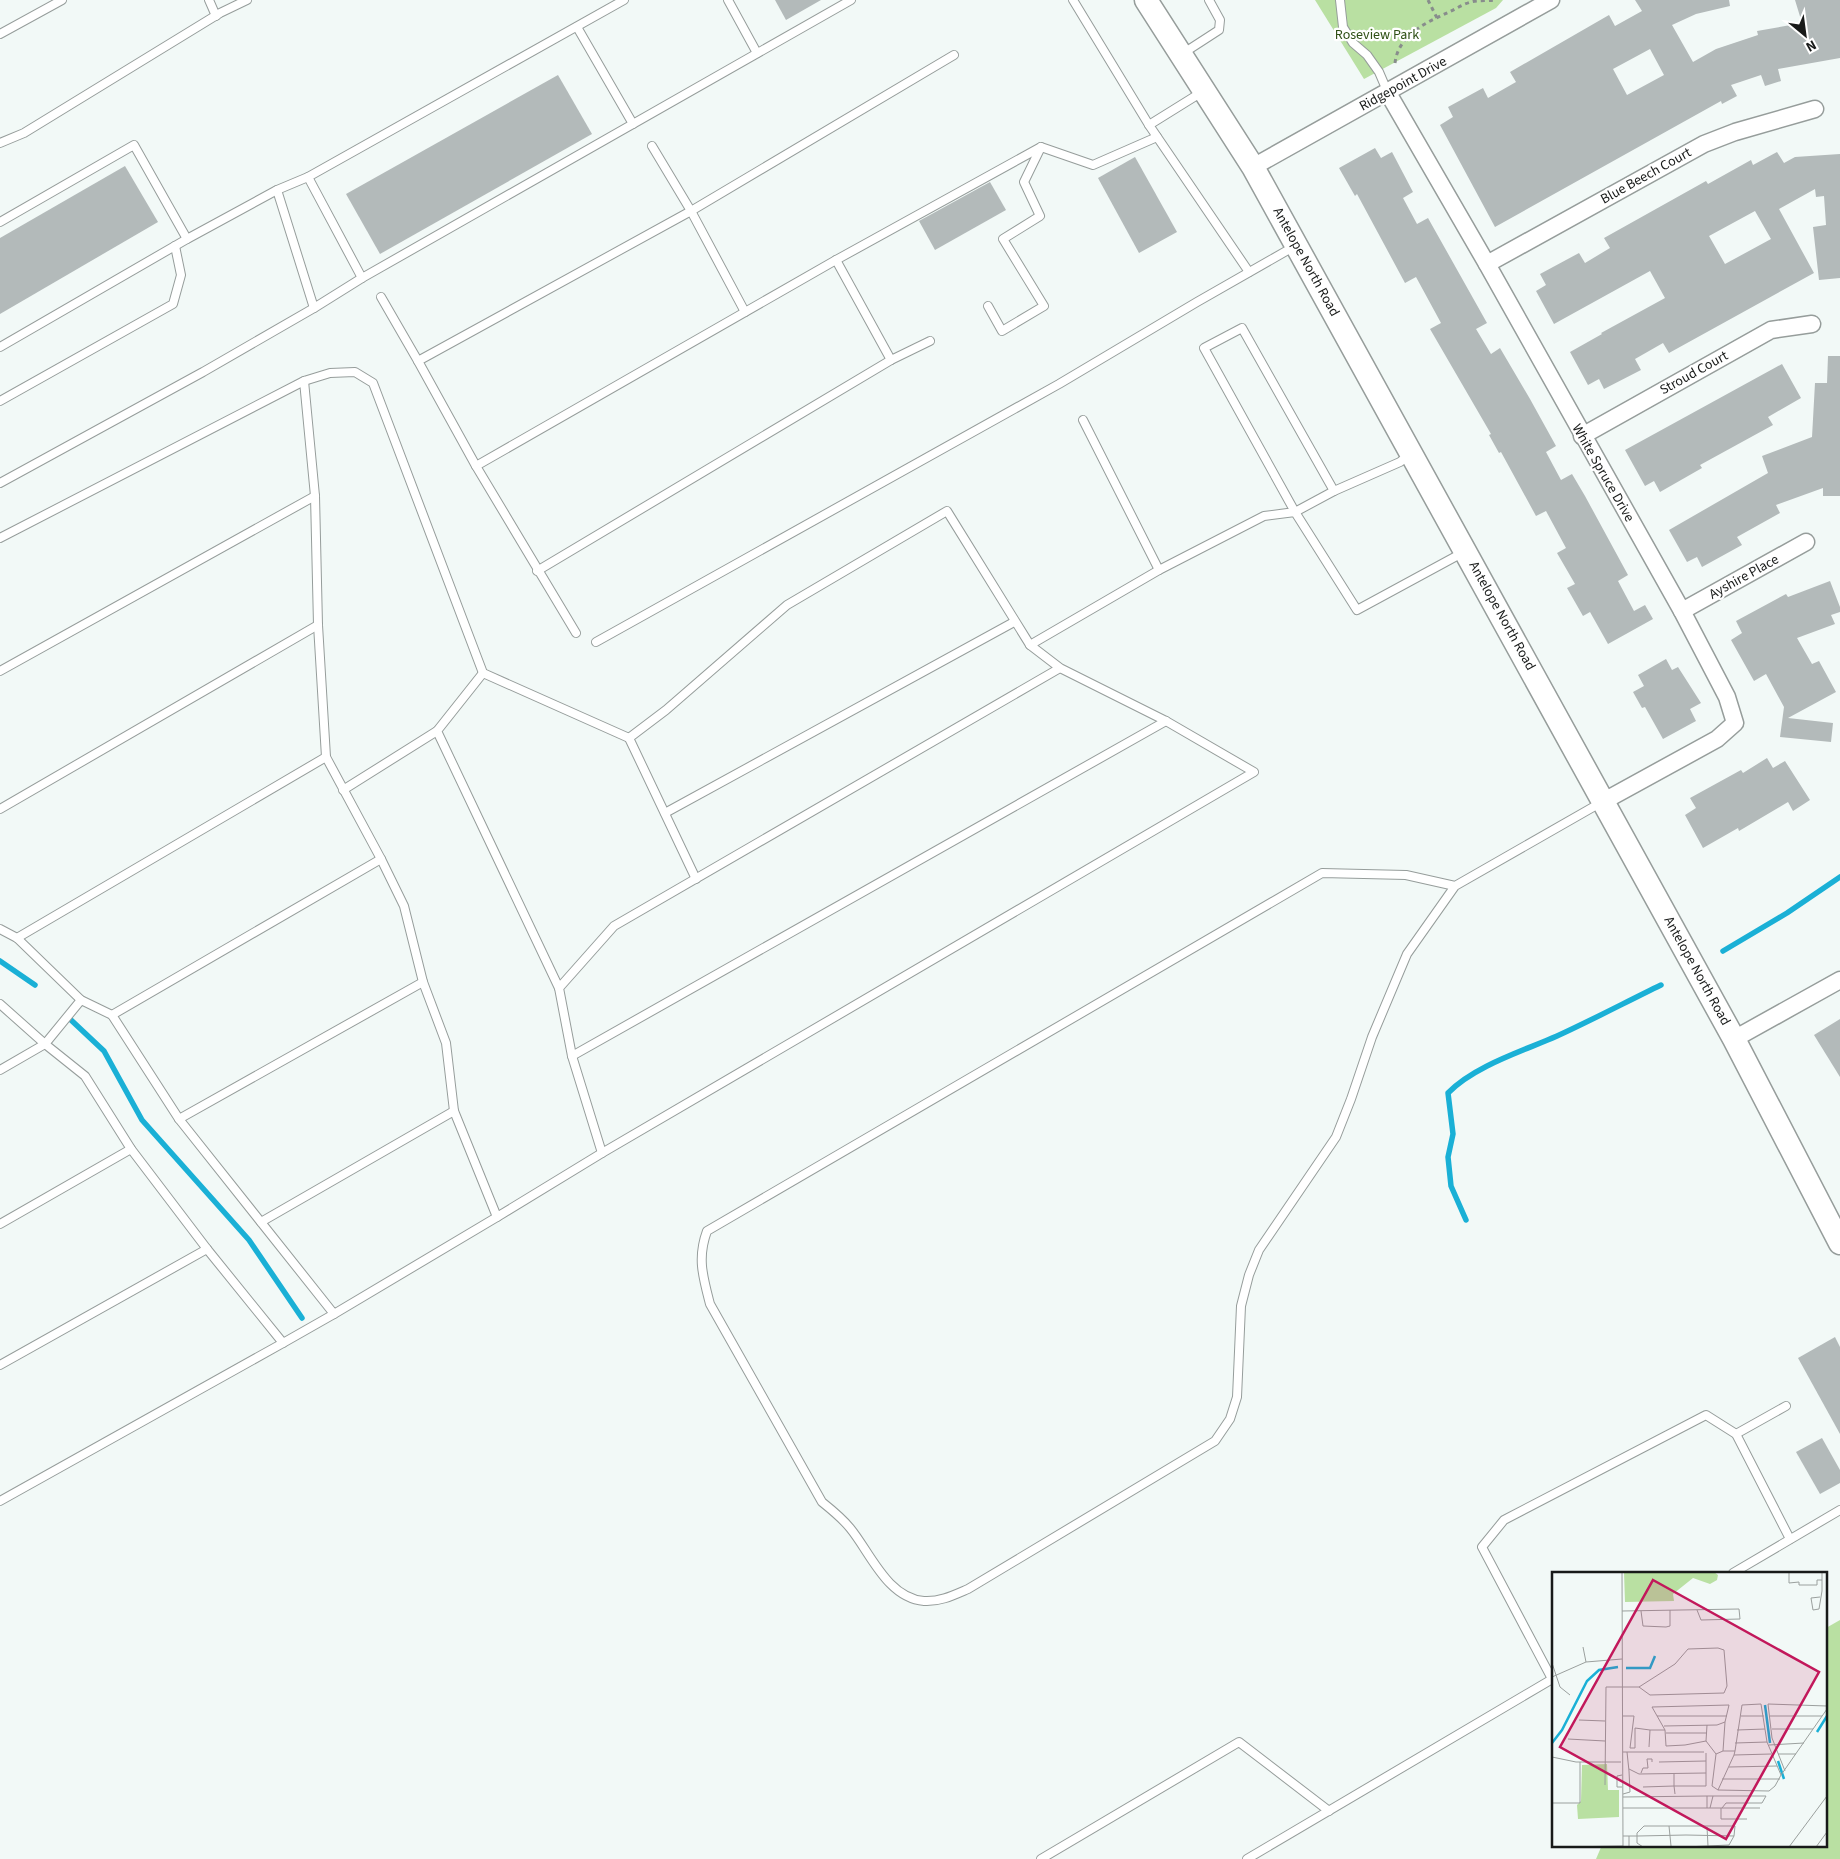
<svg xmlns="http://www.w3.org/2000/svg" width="1840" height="1859" viewBox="0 0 1840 1859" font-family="'Source Sans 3',sans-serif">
  <rect width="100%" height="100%" fill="#f2f9f7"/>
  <g fill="#b9e0a2">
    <polygon points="1315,0 1503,0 1496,8 1364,79"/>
    <polygon points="1840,1620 1840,1859 1596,1859 1602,1845 1826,1845 1826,1628"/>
  </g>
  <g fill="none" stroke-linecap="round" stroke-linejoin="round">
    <g stroke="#1ab0d6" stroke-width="5.5">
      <polyline points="1723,951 1787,913 1840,877"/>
      <polyline points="0,961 35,985"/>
      <polyline points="71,1020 104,1051 142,1120 249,1240 302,1318"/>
      <path d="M 1466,1220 L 1451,1186 L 1448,1157 L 1453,1134 L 1448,1093 C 1474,1066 1523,1051 1557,1036 C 1592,1020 1626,1002 1661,985"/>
    </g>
  </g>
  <g fill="#b3baba" fill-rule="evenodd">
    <polygon points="775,0 821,0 786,20"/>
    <path d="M 1635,0 L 1729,0 L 1730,6 L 1696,14 L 1672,25 L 1693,62 L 1716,49 L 1758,35 L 1757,31 L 1802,23 L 1795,0 L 1840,0 L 1840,58 L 1778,69 L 1781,81 L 1765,86 L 1761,75 L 1731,85 L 1737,96 L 1722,104 L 1721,101 L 1495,227 L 1440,125 L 1453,117 L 1448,107 L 1483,88 L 1488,98 L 1516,82 L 1510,72 L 1609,15 L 1615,26 L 1642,11 ZM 1650,49 L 1664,75 L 1627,95 L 1613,69 Z"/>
    <polygon points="558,75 592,134 380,254 346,194"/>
    <polygon points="1375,148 1381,158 1392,152 1413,192 1403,198 1417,224 1428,218 1487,323 1476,329 1491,354 1500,348 1530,399 1556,446 1546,452 1561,480 1572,474 1585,496 1628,575 1618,581 1634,611 1645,605 1653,619 1608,644 1590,612 1583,616 1567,588 1575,584 1557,553 1566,548 1546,511 1536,516 1501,452 1499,453 1489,435 1491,434 1430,329 1441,323 1416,277 1405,283 1357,194 1355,196 1339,168"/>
    <path d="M 1777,152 L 1784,163 L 1795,157 L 1840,154 L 1840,278 L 1819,280 L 1813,227 L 1826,225 L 1824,196 L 1816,197 L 1815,189 L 1779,209 L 1814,273 L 1669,353 L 1663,343 L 1635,359 L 1641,370 L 1604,389 L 1599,379 L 1588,385 L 1570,352 L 1602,334 L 1601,333 L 1665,298 L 1650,271 L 1554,324 L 1536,291 L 1546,285 L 1540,274 L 1579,253 L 1585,263 L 1610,248 L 1604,238 L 1706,181 L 1708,184 L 1751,160 L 1753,165 ZM 1755,211 L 1771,239 L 1725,264 L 1709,236 Z"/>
    <polygon points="1135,157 1177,232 1139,253 1098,178"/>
    <polygon points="125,166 158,222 0,314 0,238"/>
    <polygon points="990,182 1006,210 935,250 919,221"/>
    <polygon points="1828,356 1840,356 1840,496 1823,496 1823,488 1776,505 1780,513 1737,537 1742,545 1702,567 1697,557 1687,562 1669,530 1768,473 1762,456 1812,437 1815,383 1827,383"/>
    <polygon points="1782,364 1801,398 1768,417 1773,425 1700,465 1702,468 1660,492 1654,481 1645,486 1625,450"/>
    <polygon points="1830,581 1840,607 1840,612 1831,615 1835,624 1797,638 1812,664 1819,661 1836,692 1788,718 1833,723 1831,742 1780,737 1784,707 1766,674 1754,681 1731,640 1742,633 1736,621 1786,594 1788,597"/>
    <polygon points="1666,659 1672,670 1678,667 1701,703 1690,709 1696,721 1663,739 1645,707 1642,708 1633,692 1644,686 1638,675"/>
    <polygon points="1767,758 1773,768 1785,761 1810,800 1793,811 1788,802 1739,831 1738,828 1703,848 1685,815 1696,808 1690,798 1741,770 1743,773"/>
    <polygon points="1840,1019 1840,1077 1814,1035"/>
    <polygon points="1835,1337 1840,1347 1840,1434 1798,1358"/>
    <polygon points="1822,1438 1840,1470 1840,1483 1820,1494 1796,1452"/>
  </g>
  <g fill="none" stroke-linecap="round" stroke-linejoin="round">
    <defs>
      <g id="lane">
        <polyline points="209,0 216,16"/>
        <polyline points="624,0 308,177 362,278 851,0"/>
        <polyline points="728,0 757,53"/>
        <polyline points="1073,0 1149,125"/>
        <polyline points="1340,0 1343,27 1353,43 1367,55 1379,72 1388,93"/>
        <polyline points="577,27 633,124"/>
        <polyline points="0,34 62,0"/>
        <polyline points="1182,54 1219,30 1220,20 1209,0"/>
        <polyline points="1202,92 1149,125 1249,272"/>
        <polyline points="0,143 24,133 220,13 247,0"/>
        <polyline points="652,146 691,211 954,55"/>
        <polyline points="277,190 314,308 362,278"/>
        <polyline points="0,222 134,145 187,239"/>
        <polyline points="836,260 891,360"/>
        <polyline points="381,297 418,361"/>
        <polyline points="988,306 1002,331 1044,306 1003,239 1040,216 1024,182 1041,147"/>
        <polyline points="0,347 187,239 277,190 308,177"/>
        <polyline points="304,381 330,373 355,372 373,383 483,673 629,738"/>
        <polyline points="0,401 173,304 181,275 175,246"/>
        <polyline points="1083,420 1159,570 1264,516 1295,512 1204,348 1242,328 1334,491 1295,512 1357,610 1464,552"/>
        <polyline points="476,466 836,260 1041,147 1093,165 1157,137"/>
        <polyline points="0,483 203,372 314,308"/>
        <polyline points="1334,491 1400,462 1409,455"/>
        <polyline points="0,538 304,381 315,496 318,625 326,757 381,859 404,906 423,982 446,1043 454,1111 497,1217 334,1314 179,1119 112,1015 81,1000 17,938 0,929"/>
        <polyline points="537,571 891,360 930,341"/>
        <polyline points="576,633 476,466 418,361 691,211 745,312"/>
        <polyline points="596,642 1059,384 1197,302 1295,246"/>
        <polyline points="1060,668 614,926 559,988 572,1056 602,1153 1254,772 1166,721 1060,668 1030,645 1159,570"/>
        <polyline points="0,671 315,496"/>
        <polyline points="483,673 437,731 559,988"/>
        <polyline points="343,790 437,731"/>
        <polyline points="0,809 318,625"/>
        <polyline points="665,813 1014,622"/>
        <polyline points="696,879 629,738 666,710 787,605 947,511 1030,645"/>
        <path d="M 1455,886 L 1407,954 L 1372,1037 L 1351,1099 L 1336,1137 L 1259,1250 L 1249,1275 L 1241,1306 L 1237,1397 L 1230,1419 L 1215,1441 L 968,1589 C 954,1595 940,1602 924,1601 C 887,1598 870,1552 850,1528 C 842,1518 832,1510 822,1502 L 710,1304 C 703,1277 697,1258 707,1231 L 1322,873 L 1406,875 L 1455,886 L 1602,802"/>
        <polyline points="17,938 326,757"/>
        <polyline points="0,1004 45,1044 85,1076 131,1149 207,1249 283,1343 0,1501"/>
        <polyline points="112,1015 381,859"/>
        <polyline points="572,1056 1166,721"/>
        <polyline points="0,1070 45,1044 81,1000"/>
        <polyline points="179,1119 423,982"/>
        <polyline points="497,1217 602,1153"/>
        <polyline points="261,1222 454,1111"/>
        <polyline points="0,1224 131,1149"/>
        <polyline points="283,1343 334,1314"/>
        <polyline points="0,1365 207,1249"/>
        <polyline points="1736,1434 1786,1406"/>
        <polyline points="1733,1573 1840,1510"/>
        <polyline points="1552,1679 1482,1547 1504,1520 1706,1415 1736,1434 1790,1539"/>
        <polyline points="1041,1859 1239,1742 1329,1811"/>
        <polyline points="1247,1859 1554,1678"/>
      </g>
      <g id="street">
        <polyline points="1388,93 1487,264 1682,611 1727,697 1735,723 1717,739 1604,801"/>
        <polyline points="1253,167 1551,0"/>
        <polyline points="1487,264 1704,144 1735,132 1815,109"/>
        <polyline points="1582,436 1771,330 1812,324"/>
        <polyline points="1682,611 1806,542"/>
        <polyline points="1734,1039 1840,980"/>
      </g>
      <polyline id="secondary" points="1146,0 1253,167 1734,1039 1840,1243"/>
    </defs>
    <use href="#lane" stroke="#969d9b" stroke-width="10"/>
    <use href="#street" stroke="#969d9b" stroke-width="19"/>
    <use href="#secondary" stroke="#969d9b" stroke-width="25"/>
    <g stroke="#888d8c" stroke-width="3" stroke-dasharray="4 4" stroke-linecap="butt">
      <polyline points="1428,0 1437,18"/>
      <path d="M 1395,63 C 1398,35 1427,22 1449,12 C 1456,9 1463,4 1471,2 C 1478,0 1487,1 1494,0"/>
    </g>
    <use href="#lane" stroke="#fff" stroke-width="8"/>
    <use href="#street" stroke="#fff" stroke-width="16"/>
    <use href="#secondary" stroke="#fff" stroke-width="22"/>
  </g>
  <g text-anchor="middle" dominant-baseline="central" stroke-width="4.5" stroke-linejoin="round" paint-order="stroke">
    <g font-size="14" fill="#2f5016" stroke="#fff">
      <text x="1377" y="35">Roseview Park</text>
    </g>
    <g font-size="14" fill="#181a19" stroke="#fff">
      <text transform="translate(1403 84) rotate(-29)">Ridgepoint Drive</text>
      <text transform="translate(1646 176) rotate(-29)">Blue Beech Court</text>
      <text transform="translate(1306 262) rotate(61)">Antelope North Road</text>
      <text transform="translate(1694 373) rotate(-29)">Stroud Court</text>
      <text transform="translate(1603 473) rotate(60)">White Spruce Drive</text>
      <text transform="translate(1744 577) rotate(-29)">Ayshire Place</text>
      <text transform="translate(1502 616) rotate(61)">Antelope North Road</text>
      <text transform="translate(1697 971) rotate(61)">Antelope North Road</text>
    </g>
  </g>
  <g transform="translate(1552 1572)">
    <rect width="275" height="275" fill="#f2f9f7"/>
    <path d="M 72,0 L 162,0 L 166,3 L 165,8 L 158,12 L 141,6 L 121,22 L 122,29 L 73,30 ZM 55,192 L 56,218 L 67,218 L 67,245 L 26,247 L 25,233 L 29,229 L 30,193 Z" fill="#b9e0a2"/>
    <path fill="none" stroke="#1ab0d6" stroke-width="2.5" d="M 74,96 L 98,96 L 103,84M 213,133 L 218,171M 265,160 L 275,144M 0,171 L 10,158 L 35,109 L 47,98 L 66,95M 226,189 L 232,207"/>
    <path fill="none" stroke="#9ba09e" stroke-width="1" d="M 70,0 L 71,275M 237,0 L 237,11 L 247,10 L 247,13 L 265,13 L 265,8 L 270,8M 268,25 L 259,26 L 261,38 L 267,37 L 270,19 L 270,0M 70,39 L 187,37 L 188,47 L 149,48 L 145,38M 89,39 L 91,54 L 114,55 L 118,54 L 118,38M 31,75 L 34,90M 0,91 L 8,115 L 18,123M 0,105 L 34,90 L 70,87M 71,144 L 82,144 L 78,176 L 83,176 L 83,156 L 98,158 L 97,175M 105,144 L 175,144M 189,144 L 212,144M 218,144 L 270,144M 27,148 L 53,149M 220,157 L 261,157M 98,158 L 113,158 L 100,135 L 177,133 L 173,150 L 165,153 L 112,154M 113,158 L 114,174 L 133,173 L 154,169 L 155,153M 185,158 L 213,157M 114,161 L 155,161M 16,167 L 53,169M 154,169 L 164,182 L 160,214 L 166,218M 183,171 L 215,170M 217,173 L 252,171M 171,179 L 183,179 L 182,183 L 166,218 L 217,219 L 223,214 L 229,203 L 215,170 L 209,132 L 190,133 L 183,179M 71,180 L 152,180M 75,180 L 77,199M 164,182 L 171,179 L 173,150M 226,182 L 244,182M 182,183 L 219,182M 0,185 L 24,190 L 69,190M 107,190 L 154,189M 177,195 L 225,194M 77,197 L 87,202 L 154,201M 233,199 L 220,166 L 216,132 L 275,134M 89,201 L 91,196 L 96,196 L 95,187 L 100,187 L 100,190M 122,202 L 122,214 L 154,214 L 154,181M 229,203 L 275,137M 170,207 L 228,207M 53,213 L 54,115 L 87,115 L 98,123 L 172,121 L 175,114 L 172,78 L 166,76 L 136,77 L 123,92 L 87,115M 70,215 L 65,215 L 65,204 L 70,203M 91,215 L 122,214 L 123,222M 71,222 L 78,220 L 77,199M 155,224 L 161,224 L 158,236M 161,224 L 214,224 L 210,231 L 174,231 L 170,236M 71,225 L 155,224 L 155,236 L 71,236M 0,231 L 28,231 L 28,190M 155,236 L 208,236M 169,236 L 169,247 L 195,247M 117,254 L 119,274M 155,255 L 156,274M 71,264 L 77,264 L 77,275M 77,264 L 86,264 L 134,263 L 182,264 L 183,254 L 92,254 L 85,261 L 85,271 L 91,275M 11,275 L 71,274M 133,275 L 177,273 L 182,264M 237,275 L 275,224M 264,275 L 275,260"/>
    <path fill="#c2185b" fill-opacity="0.15" stroke="#c2185b" stroke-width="2.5" d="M 101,8 L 267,100 L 174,267 L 8,175 Z"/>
    <rect width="275" height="275" fill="none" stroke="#181a19" stroke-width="2.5"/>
  </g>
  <g transform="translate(1805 35) rotate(151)" stroke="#ffffff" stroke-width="4" paint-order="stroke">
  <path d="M0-4L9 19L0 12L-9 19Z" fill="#181a19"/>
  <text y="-8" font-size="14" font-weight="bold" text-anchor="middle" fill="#181a19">N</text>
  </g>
</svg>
